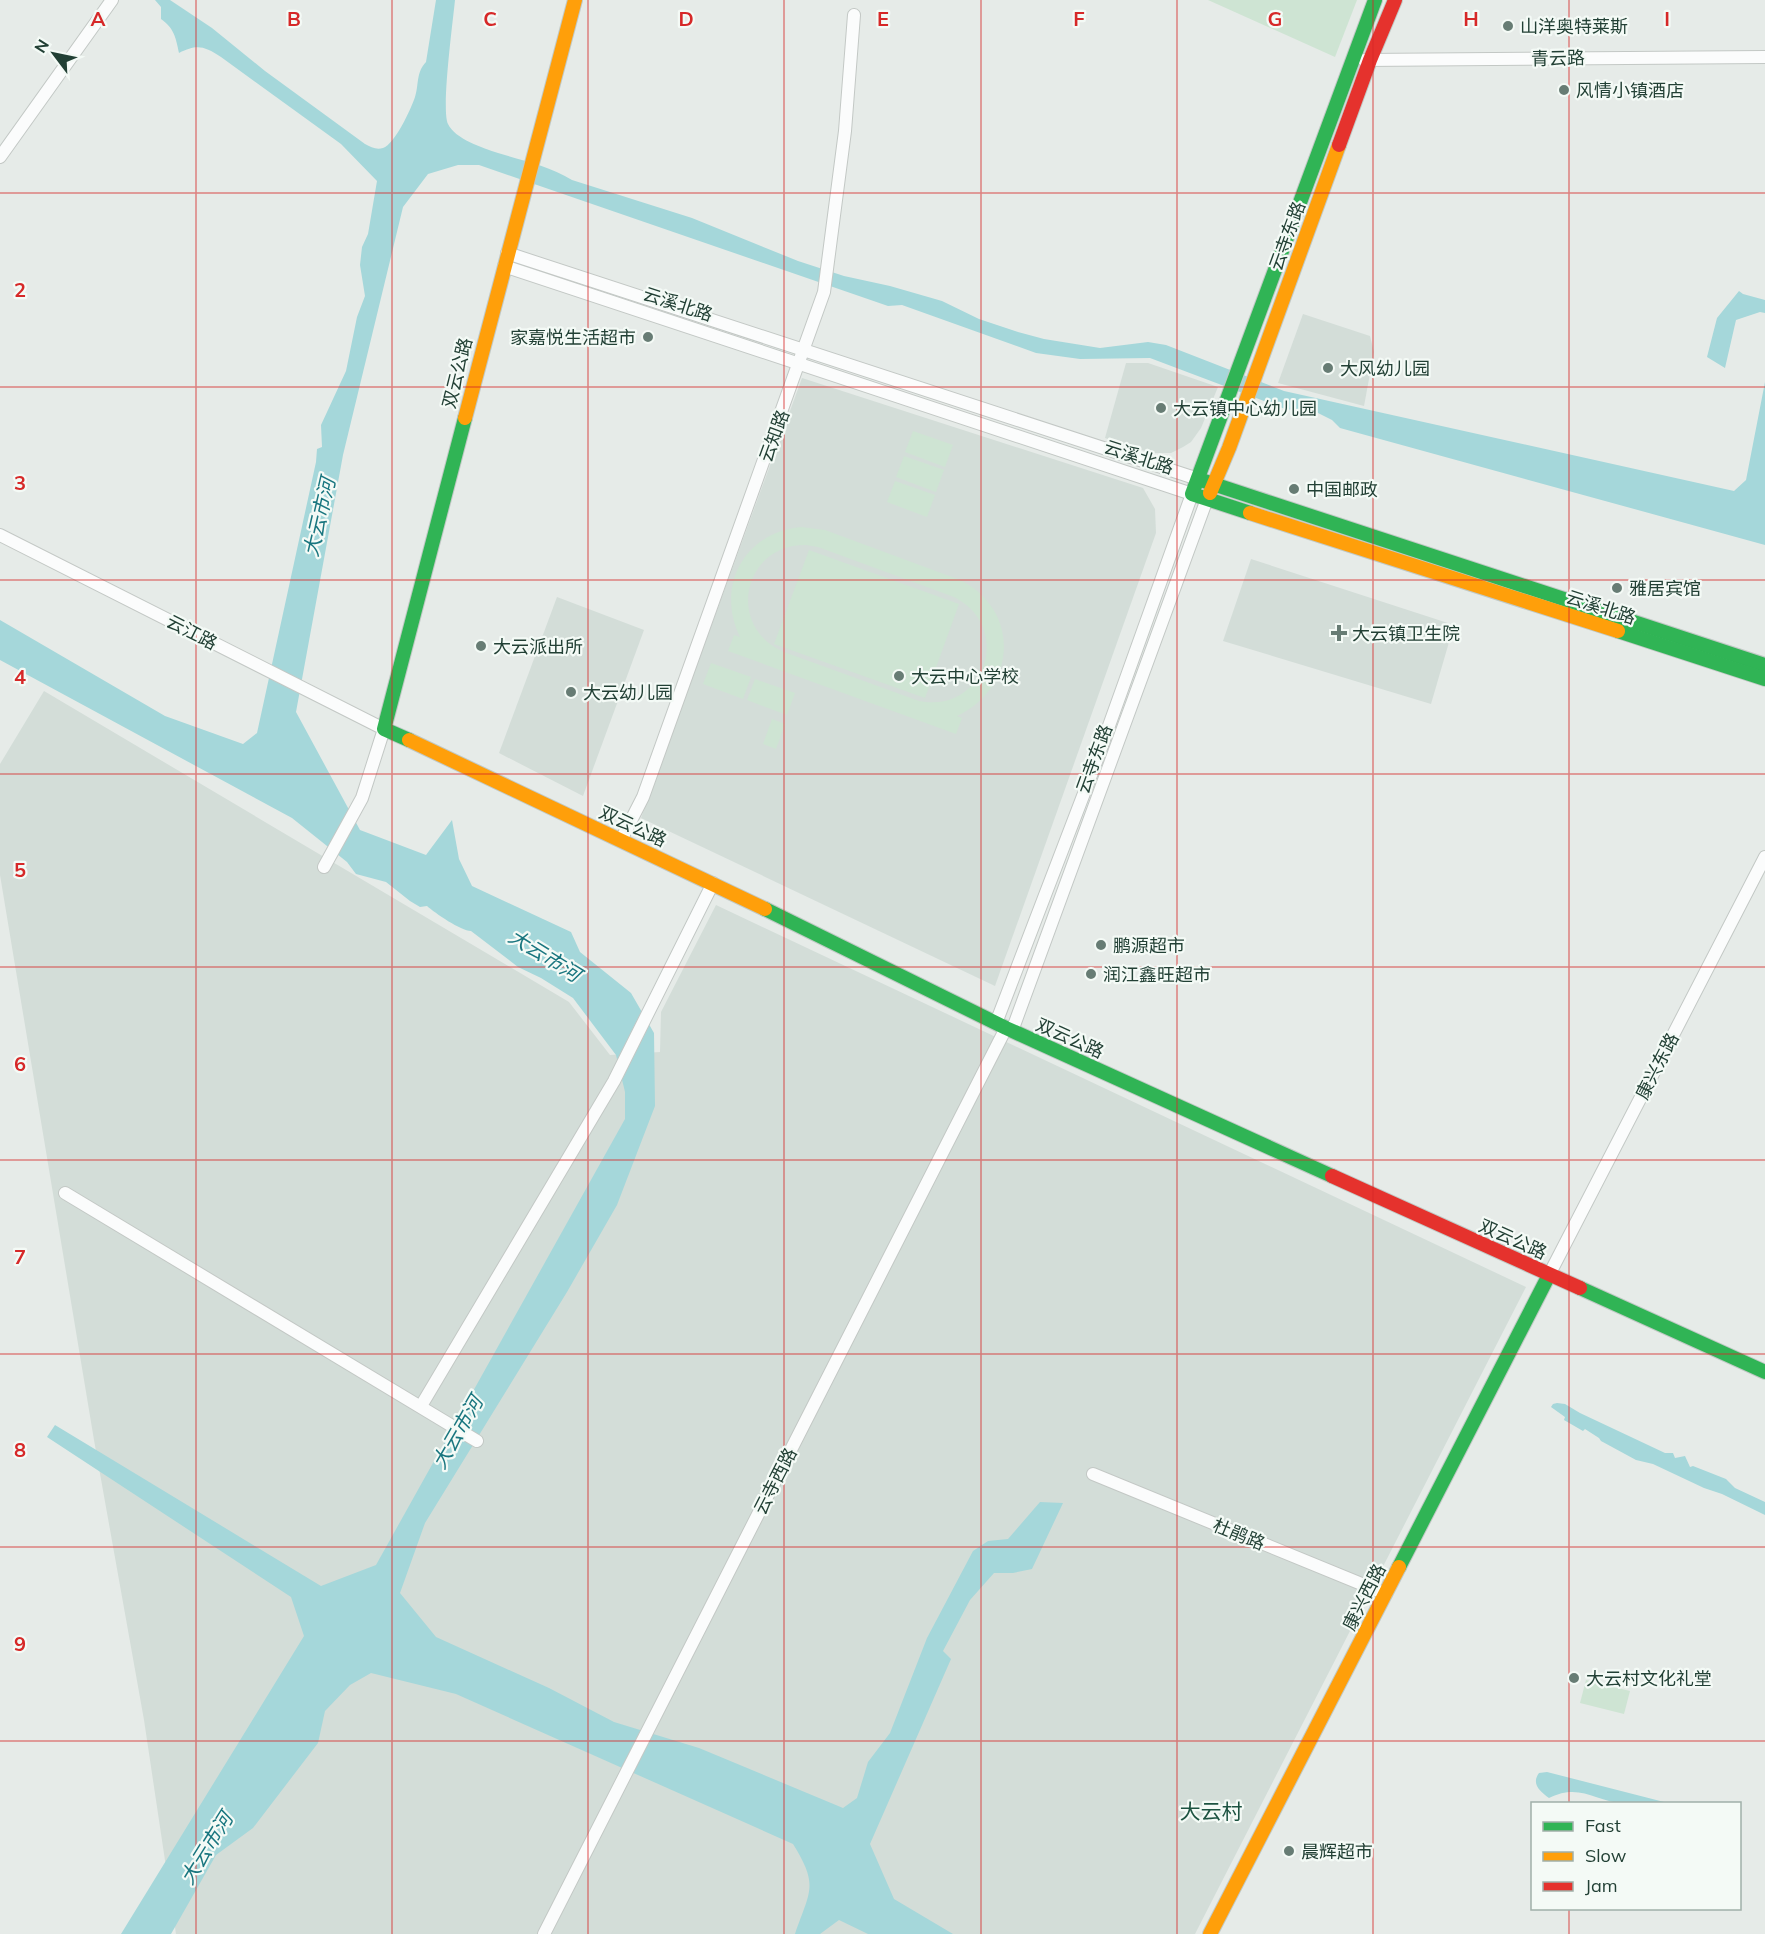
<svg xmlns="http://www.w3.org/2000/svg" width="1765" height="1934" viewBox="0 0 1765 1934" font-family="Mulish,'Noto Sans SC',sans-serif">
  <rect width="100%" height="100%" fill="#e6ebe8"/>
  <g fill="#d3ddd8">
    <polygon points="1303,314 1370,336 1374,352 1364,406 1278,383"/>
    <polygon points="1126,363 1148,363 1218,387 1201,428 1191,442 1183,447 1171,453 1151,453 1105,438"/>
    <polygon points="802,378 1143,488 1155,509 1156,533 995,986 641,818"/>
    <polygon points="1251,559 1454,625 1431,704 1223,641"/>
    <polygon points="557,597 644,630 583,796 499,753"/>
    <polygon points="44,691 569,1002 610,1055 660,1052 661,1012 716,905 1526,1287 1195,1934 176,1934 144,1720 94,1440 0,875 0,764"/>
  </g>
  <g fill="#cee4d3" fill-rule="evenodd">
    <polygon points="1208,0 1357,0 1335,57"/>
    <polygon points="913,431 953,445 945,467 905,452"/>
    <polygon points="904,456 944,470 936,492 896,477"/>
    <polygon points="895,481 935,495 927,517 887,502"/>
    <path d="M 801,527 L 825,530 L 960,580 C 1021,610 1017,688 957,716 L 962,718 L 956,734 L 728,651 L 734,635 L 740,637 C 715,586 745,532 801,527 ZM 806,545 L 818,547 L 954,597 C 1014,627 985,714 919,701 L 784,652 C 725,627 743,544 806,545 Z"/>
    <polygon points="809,550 959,604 925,698 774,644"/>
    <polygon points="711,663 751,677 743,699 703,684"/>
    <polygon points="755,679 795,693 787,715 747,700"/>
    <polygon points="772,719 785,724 776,749 763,744"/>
    <polygon points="1586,1680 1630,1691 1624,1714 1580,1703"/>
  </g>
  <g fill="#a5d7da">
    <path d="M 155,0 L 170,0 L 212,28 L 265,71 L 365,144 C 371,147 376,150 383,148 C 395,144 411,109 415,97 C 419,85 416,72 426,62 L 436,0 L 455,0 C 453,21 441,110 448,124 C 455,139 483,148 498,153 C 524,161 549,166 572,180 L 692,218 L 798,261 L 844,276 L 890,286 L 942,301 L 979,319 L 1018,332 L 1044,339 L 1100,348 L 1148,342 L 1166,345 L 1284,391 L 1734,491 L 1746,480 L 1765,382 L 1765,545 L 1340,428 L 1332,420 L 1318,413 L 1285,409 L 1150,358 L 1080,359 L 1036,353 L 902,305 L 888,306 L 479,165 L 458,165 L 428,174 L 403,207 L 343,455 L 296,712 L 360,830 L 426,855 L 452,820 L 459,859 L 472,886 L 571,932 L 580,952 L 631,993 L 654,1033 L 655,1106 L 617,1205 L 567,1292 L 425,1523 L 400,1593 L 436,1637 L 549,1688 L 614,1722 L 699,1748 L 843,1808 L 857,1798 L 868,1762 L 890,1733 L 927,1638 L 973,1551 L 988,1541 L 1008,1539 L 1040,1502 L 1063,1503 L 1032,1569 L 1013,1573 L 994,1573 L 970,1600 L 943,1651 L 951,1659 L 870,1844 L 894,1899 L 953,1934 L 868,1934 L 839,1920 L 820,1934 L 795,1934 C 810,1890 819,1886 793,1844 L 456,1694 L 371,1673 L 350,1685 L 325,1711 L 318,1743 L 253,1828 L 216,1855 L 171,1934 L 121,1934 L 304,1636 L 291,1597 L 47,1437 L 55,1425 L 321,1586 L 376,1565 L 625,1119 L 625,1092 L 616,1055 L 573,998 L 541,978 L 518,967 L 471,931 C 461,931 435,913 427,906 L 420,907 L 410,901 L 386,882 L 356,874 L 347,862 L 292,818 L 0,660 L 0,620 L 165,716 L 243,744 L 257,733 L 316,462 L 317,449 L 322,447 L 321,425 L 346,371 L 357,317 L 365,296 L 360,265 L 362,247 L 368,234 L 377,181 L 341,144 L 221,57 C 204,46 197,44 179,53 C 176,38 174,28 161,19 L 161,7 Z"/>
    <polygon points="1739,291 1743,294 1765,300 1765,313 1760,312 1736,320 1725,368 1707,357 1717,318"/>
    <polygon points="1557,1403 1565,1404 1580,1413 1665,1453 1673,1453 1675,1458 1685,1456 1690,1467 1693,1466 1726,1479 1735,1488 1765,1502 1765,1515 1722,1494 1704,1488 1653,1464 1636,1460 1601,1441 1599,1438 1585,1429 1583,1431 1564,1420 1565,1417 1551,1407 1553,1404"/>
    <path d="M 1547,1772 L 1668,1803 C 1654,1804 1639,1805 1625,1804 C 1594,1801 1580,1783 1549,1798 C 1540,1791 1531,1784 1539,1773 Z"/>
  </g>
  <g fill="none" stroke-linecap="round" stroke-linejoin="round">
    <defs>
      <g id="street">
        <polyline points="1364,60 1765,57"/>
        <polyline points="0,157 112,0"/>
        <polyline points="507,253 1198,479"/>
        <polyline points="504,266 1192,494 1096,762 996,1023"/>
        <polyline points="0,535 384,729 362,798 324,867"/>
        <polyline points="621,840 643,797 824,292 845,131 854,15"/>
        <polyline points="1012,1031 1207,499"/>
        <polyline points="65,1193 477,1441"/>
        <polyline points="1549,1275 1765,857"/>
        <polyline points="421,1406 614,1081 713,883"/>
        <polyline points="1093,1474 1386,1594"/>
        <polyline points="544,1934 1006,1028"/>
      </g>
      <g id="fast">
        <polyline points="1198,479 1765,665"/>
        <polyline points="1250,513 1192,494 1375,0"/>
        <polyline points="1618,631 1765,679"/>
        <polyline points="409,740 384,729 465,418"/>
        <polyline points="765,909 1006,1028 1332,1176"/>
        <polyline points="1580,1288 1765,1372"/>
        <polyline points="1399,1567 1549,1275"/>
      </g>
      <g id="slow">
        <polyline points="465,418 575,0"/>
        <polyline points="1210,493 1229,448 1339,145"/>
        <polyline points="1250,513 1618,631"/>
        <polyline points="409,740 765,909"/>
        <polyline points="1210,1934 1399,1567"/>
      </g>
      <g id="jam">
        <polyline points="1339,145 1370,60 1395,0"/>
        <polyline points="1332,1176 1580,1288"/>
      </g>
    </defs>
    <use href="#street" stroke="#c3c8c5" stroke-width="14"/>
    <use href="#fast" stroke="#c1c9c5" stroke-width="16"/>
    <use href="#slow" stroke="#c1c9c5" stroke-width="16"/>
    <use href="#jam" stroke="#c1c9c5" stroke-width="16"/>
    <use href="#street" stroke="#fbfcfc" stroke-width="12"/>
    <use href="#fast" stroke="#30b455" stroke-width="14"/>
    <use href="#slow" stroke="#ff9f0a" stroke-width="14"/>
    <use href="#jam" stroke="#e5322d" stroke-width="14"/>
  </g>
  <path fill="none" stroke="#d62828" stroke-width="1.5" stroke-opacity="0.55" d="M 196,0 L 196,1934M 392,0 L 392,1934M 588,0 L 588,1934M 784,0 L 784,1934M 981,0 L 981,1934M 1177,0 L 1177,1934M 1373,0 L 1373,1934M 1569,0 L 1569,1804M 0,193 L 1765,193M 0,387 L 1765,387M 0,580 L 1765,580M 0,774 L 1765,774M 0,967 L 1765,967M 0,1160 L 1765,1160M 0,1354 L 1765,1354M 0,1547 L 1765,1547M 0,1741 L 1765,1741M 1569,1908 L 1569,1934"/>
  <g fill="#677c74" stroke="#f4faf6" stroke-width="2">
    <circle cx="1508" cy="26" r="6"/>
    <circle cx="1564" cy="90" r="6"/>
    <circle cx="648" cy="337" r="6"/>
    <circle cx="1328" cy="368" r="6"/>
    <circle cx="1161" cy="408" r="6"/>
    <circle cx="1294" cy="489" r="6"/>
    <circle cx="1617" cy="588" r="6"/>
    <path d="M1336 624h6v6h6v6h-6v6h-6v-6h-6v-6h6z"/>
    <circle cx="481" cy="646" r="6"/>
    <circle cx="899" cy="676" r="6"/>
    <circle cx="571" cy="692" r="6"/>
    <circle cx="1101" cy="945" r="6"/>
    <circle cx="1091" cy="974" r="6"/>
    <circle cx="1574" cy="1678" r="6"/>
    <circle cx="1289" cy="1851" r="6"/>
  </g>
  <g text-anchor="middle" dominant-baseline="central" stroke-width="4.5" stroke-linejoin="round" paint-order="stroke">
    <g font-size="18" fill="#224035" stroke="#f4faf6" text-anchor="start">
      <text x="1520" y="26">山洋奥特莱斯</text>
      <text x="1576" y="90">风情小镇酒店</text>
      <text x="636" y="337" text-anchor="end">家嘉悦生活超市</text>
      <text x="1340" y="368">大风幼儿园</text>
      <text x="1173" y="408">大云镇中心幼儿园</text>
      <text x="1306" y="489">中国邮政</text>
      <text x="1629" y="588">雅居宾馆</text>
      <text x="1352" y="633">大云镇卫生院</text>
      <text x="493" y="646">大云派出所</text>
      <text x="911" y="676">大云中心学校</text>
      <text x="583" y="692">大云幼儿园</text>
      <text x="1113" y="945">鹏源超市</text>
      <text x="1103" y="974">润江鑫旺超市</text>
      <text x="1586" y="1678">大云村文化礼堂</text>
      <text x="1301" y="1851">晨辉超市</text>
    </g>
    <g font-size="18" fill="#224035" stroke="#f4faf6">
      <text transform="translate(1558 58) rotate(-1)">青云路</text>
      <text transform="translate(1287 236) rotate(-70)">云寺东路</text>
      <text transform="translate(678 304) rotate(18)">云溪北路</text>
      <text transform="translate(457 373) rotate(-76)">双云公路</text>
      <text transform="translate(774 436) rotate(-70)">云知路</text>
      <text transform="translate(1139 457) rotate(18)">云溪北路</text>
      <text transform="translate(1601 607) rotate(18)">云溪北路</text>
      <text transform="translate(192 632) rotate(27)">云江路</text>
      <text transform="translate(1094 759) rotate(-70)">云寺东路</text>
      <text transform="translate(633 826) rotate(25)">双云公路</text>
      <text transform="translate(1070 1038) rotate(24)">双云公路</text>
      <text transform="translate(1657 1066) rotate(-63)">康兴东路</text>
      <text transform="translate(1513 1239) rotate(24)">双云公路</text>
      <text transform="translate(775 1481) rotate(-63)">云寺西路</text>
      <text transform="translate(1239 1534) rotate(22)">杜鹃路</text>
      <text transform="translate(1364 1597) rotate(-63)">康兴西路</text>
    </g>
    <g font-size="20" font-style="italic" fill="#19767f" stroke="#f4faf6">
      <text transform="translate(319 517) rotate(-77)">大云市河</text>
      <text transform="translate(545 955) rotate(32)">大云市河</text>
      <text transform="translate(457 1432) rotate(-60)">大云市河</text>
      <text transform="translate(206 1848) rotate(-58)">大云市河</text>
    </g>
    <g font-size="21" fill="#1d5341" stroke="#f4faf6">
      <text x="1211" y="1811">大云村</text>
    </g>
  </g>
  <g font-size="20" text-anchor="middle" font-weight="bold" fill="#d62828" stroke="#f4faf6" stroke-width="4.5" stroke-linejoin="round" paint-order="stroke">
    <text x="98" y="26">A</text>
    <text x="294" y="26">B</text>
    <text x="490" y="26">C</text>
    <text x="686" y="26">D</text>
    <text x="883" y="26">E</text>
    <text x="1079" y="26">F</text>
    <text x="1275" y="26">G</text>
    <text x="1471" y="26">H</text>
    <text x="1667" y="26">I</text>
    <text x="20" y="297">2</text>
    <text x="20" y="490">3</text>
    <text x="20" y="684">4</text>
    <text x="20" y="877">5</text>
    <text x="20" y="1071">6</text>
    <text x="20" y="1264">7</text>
    <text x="20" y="1457">8</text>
    <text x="20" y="1651">9</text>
  </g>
  <rect x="1531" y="1802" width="210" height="108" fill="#f4faf6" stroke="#a0b0a9" stroke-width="1.5"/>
  <rect x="1543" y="1822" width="30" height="9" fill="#30b455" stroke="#a0b0a9" stroke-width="1.5"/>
  <text x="1585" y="1832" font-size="18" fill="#224035">Fast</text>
  <rect x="1543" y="1852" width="30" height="9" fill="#ff9f0a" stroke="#a0b0a9" stroke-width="1.5"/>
  <text x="1585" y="1862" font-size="18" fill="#224035">Slow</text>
  <rect x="1543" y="1882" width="30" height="9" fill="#e5322d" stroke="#a0b0a9" stroke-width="1.5"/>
  <text x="1585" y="1892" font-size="18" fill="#224035">Jam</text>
  <g transform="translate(54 54) rotate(302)" stroke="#f4faf6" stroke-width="4.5" paint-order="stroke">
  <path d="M0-4.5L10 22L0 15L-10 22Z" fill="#224035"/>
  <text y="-9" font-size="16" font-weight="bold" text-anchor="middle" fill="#224035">N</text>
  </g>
</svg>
